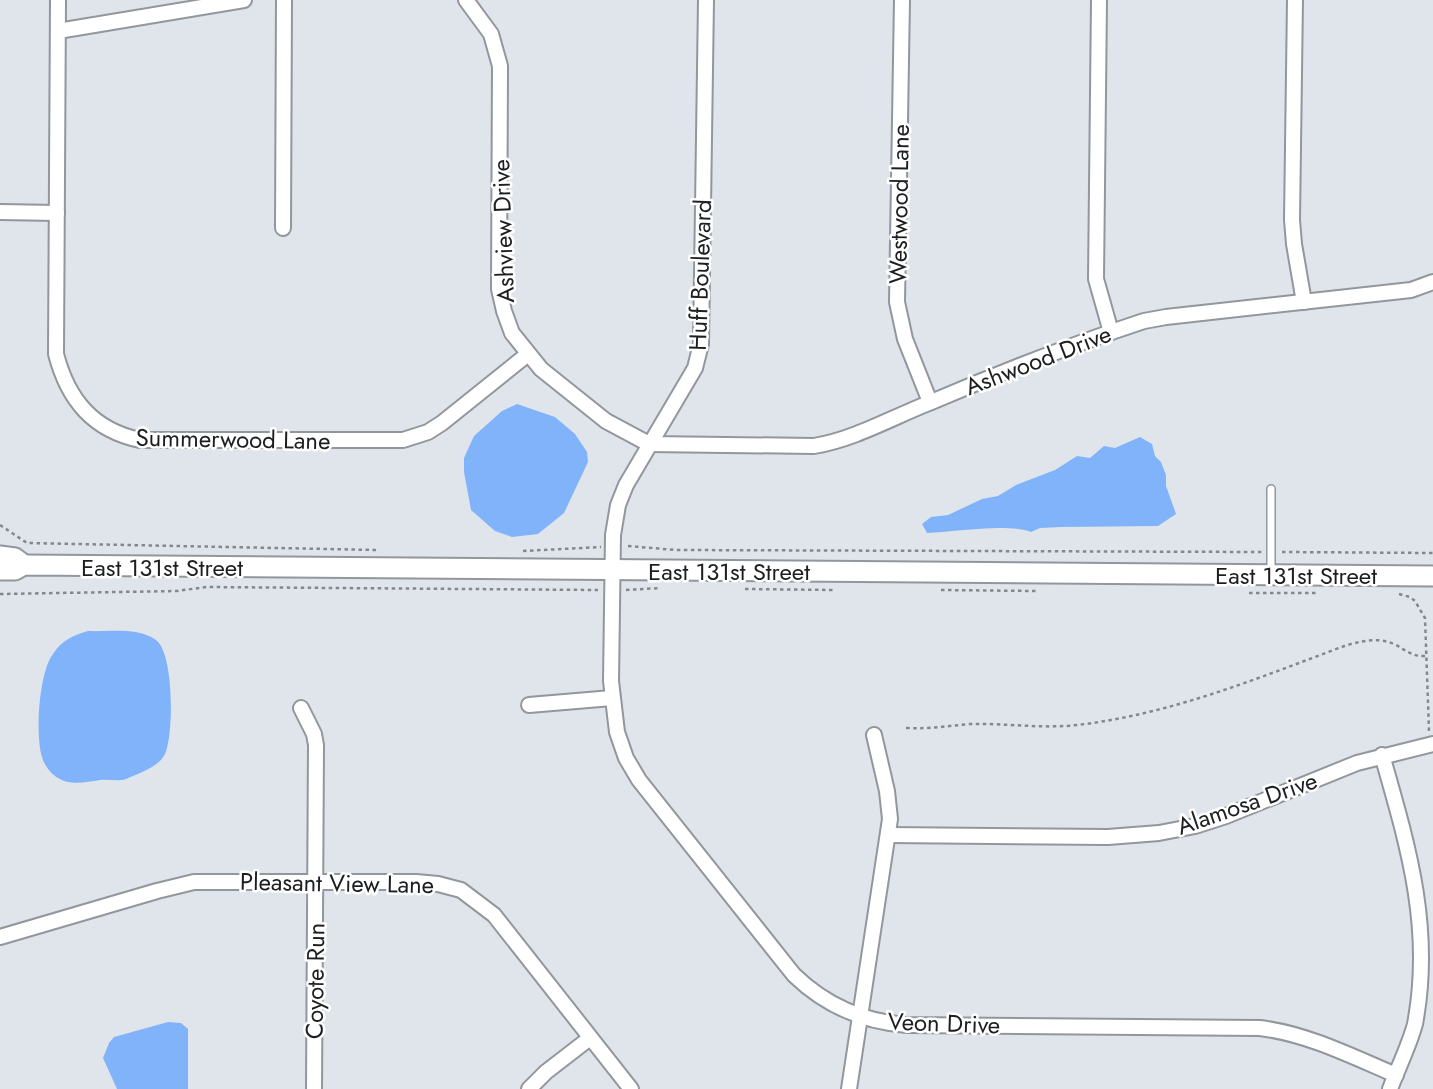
<svg xmlns="http://www.w3.org/2000/svg" width="1433" height="1089" viewBox="0 0 1433 1089" font-family="Jost,sans-serif">
  <rect width="100%" height="100%" fill="#dfe5eb"/>
  <g fill="#81b3fa">
    <polygon points="517,404 555,417 575,434 587,452 588,462 564,513 538,534 512,537 495,531 471,510 464,472 464,458 474,436 502,411"/>
    <path d="M 1140,437 L 1152,444 L 1155,456 L 1161,462 L 1166,475 L 1166,486 L 1176,514 L 1158,526 L 1061,527 L 1040,528 L 1031,532 C 1006,523 955,532 927,533 L 922,524 L 931,517 L 948,515 L 982,499 L 998,496 L 1016,485 L 1055,470 L 1077,456 L 1090,458 L 1104,446 L 1115,448 Z"/>
    <path d="M 88,631 C 108,632 138,627 156,640 C 174,653 174,734 165,754 C 159,767 139,773 126,779 C 117,782 109,779 100,780 C 86,782 70,786 58,778 C 51,774 44,765 42,757 C 35,735 39,672 53,654 C 62,640 72,636 88,631 Z"/>
    <polygon points="168,1022 181,1023 188,1029 188,1089 117,1089 103,1058 109,1043 114,1037"/>
  </g>
  <g fill="none" stroke-linecap="round" stroke-linejoin="round">
    <defs>
      <polyline id="lane" points="1271,574 1271,489"/>
      <g id="street">
        <path d="M 58,0 L 56,354 C 68,400 93,430 140,440 L 403,440 L 428,432 L 442,423 L 528,354"/>
        <path d="M 466,0 L 491,34 L 500,66 L 499,289 L 504,311 L 512,333 L 541,369 L 606,421 L 649,444 L 814,446 C 855,439 891,418 929,403 C 999,373 1071,345 1144,321 L 1166,317 L 1411,290 L 1433,282"/>
        <path d="M 706,0 L 701,344 L 695,368 L 626,485 L 618,505 L 613,535 L 611,681 L 617,732 L 626,758 L 639,780 L 794,975 C 825,1005 864,1022 907,1025 L 1260,1028 C 1308,1034 1351,1056 1396,1075"/>
        <polyline points="902,0 897,302 905,339 930,402"/>
        <polyline points="1099,0 1096,279 1111,332"/>
        <polyline points="1295,0 1292,220 1294,244 1304,302"/>
        <polyline points="58,31 244,0"/>
        <polyline points="0,212 57,213"/>
        <polyline points="283,228 284,0"/>
        <polyline points="529,705 612,698"/>
        <polyline points="301,708 314,734 316,745 314,1089"/>
        <path d="M 1382,755 C 1408,846 1433,928 1415,1024 C 1409,1046 1398,1068 1390,1089"/>
        <polyline points="888,835 1108,837 1159,833 1195,826 1226,816 1357,763 1433,744"/>
        <polyline points="0,937 157,891 194,882 416,882 438,884 461,890 494,915 631,1089"/>
        <polyline points="529,1089 546,1072 590,1038"/>
        <polyline points="849,1089 890,819 887,791 874,735"/>
      </g>
      <g id="secondary">
        <polyline points="0,556 15,558 24,565"/>
        <polyline points="0,570 15,570 24,565 1433,576"/>
      </g>
    </defs>
    <use href="#lane" stroke="#91979c" stroke-width="10"/>
    <use href="#street" stroke="#91979c" stroke-width="18"/>
    <use href="#secondary" stroke="#91979c" stroke-width="23"/>
    <g stroke="#84888c" stroke-width="2.5" stroke-dasharray="3.5 3.5" stroke-linecap="butt">
      <polyline points="0,525 27,543 377,550"/>
      <polyline points="628,546 676,550 1262,552"/>
      <polyline points="523,551 601,547"/>
      <polyline points="1282,552 1433,553"/>
      <polyline points="745,589 836,590"/>
      <polyline points="626,590 661,588"/>
      <polyline points="941,590 1036,591"/>
      <polyline points="1249,593 1319,593"/>
      <polyline points="0,594 177,591 206,587 598,590"/>
      <polyline points="1399,594 1410,597 1415,601 1425,618 1429,731"/>
      <path d="M 906,728 C 930,729 947,726 970,724 C 1005,723 1041,729 1077,725 C 1172,714 1258,678 1347,645 C 1363,641 1378,637 1394,644 C 1406,650 1412,657 1426,656"/>
    </g>
    <use href="#lane" stroke="#fff" stroke-width="7"/>
    <use href="#street" stroke="#fff" stroke-width="14"/>
    <use href="#secondary" stroke="#fff" stroke-width="19"/>
  </g>
  <g text-anchor="middle" dominant-baseline="central" stroke-width="5" stroke-linejoin="round" paint-order="stroke">
    <g font-size="24" fill="#1c1e20" stroke="#fff">
      <text transform="translate(899 204) rotate(-89)">Westwood Lane</text>
      <text transform="translate(503 231) rotate(-92)">Ashview Drive</text>
      <text transform="translate(700 275) rotate(-88)">Huff Boulevard</text>
      <text transform="translate(1038 360) rotate(-21)">Ashwood Drive</text>
      <text transform="translate(233 439) rotate(1)">Summerwood Lane</text>
      <text x="162" y="567">East 131st Street</text>
      <text x="729" y="571">East 131st Street</text>
      <text x="1296" y="575">East 131st Street</text>
      <text transform="translate(1247 803) rotate(-19)">Alamosa Drive</text>
      <text transform="translate(337 883) rotate(1)">Pleasant View Lane</text>
      <text transform="translate(315 981) rotate(-89)">Coyote Run</text>
      <text transform="translate(944 1023) rotate(2)">Veon Drive</text>
    </g>
  </g>
</svg>
